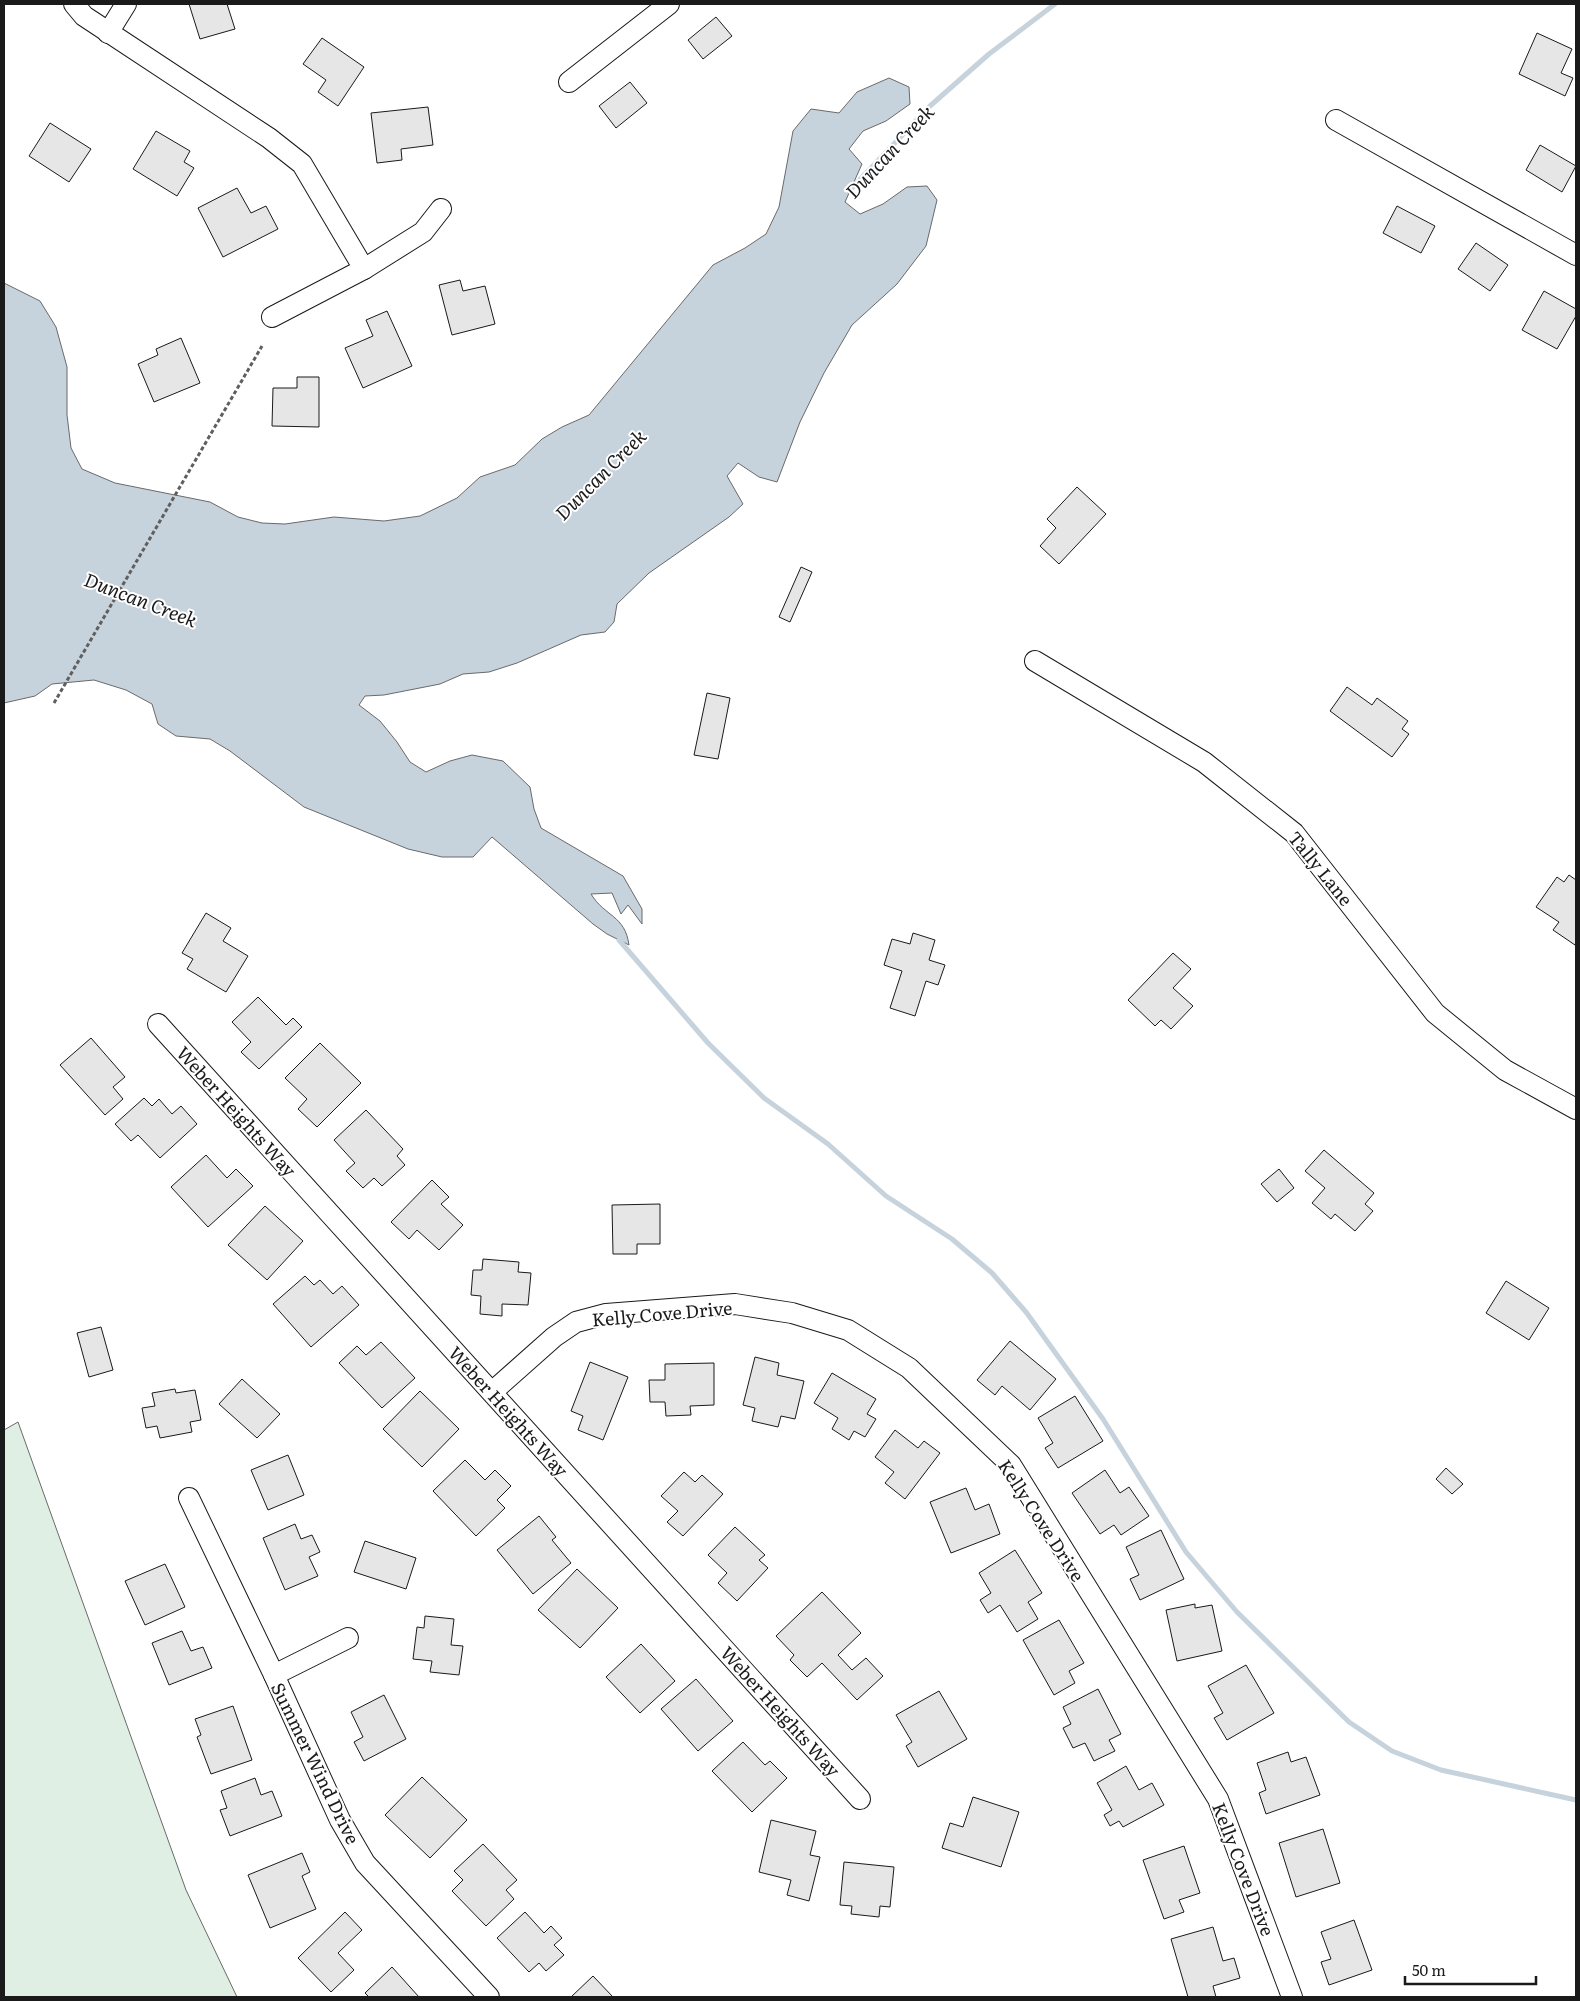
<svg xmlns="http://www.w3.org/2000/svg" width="1580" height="2001" viewBox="0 0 1580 2001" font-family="Literata,serif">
  <rect width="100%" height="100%" fill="#fff"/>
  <polygon fill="#e0efe3" stroke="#6a6a6a" points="18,1422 186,1890 237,1997 4,1997 4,1430"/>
  <path fill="#c6d2dc" stroke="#6a6a6a" d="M 889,78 L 909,87 L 910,104 L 886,121 L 863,131 L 849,149 L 862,164 L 845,202 L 860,214 L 883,204 L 907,187 L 927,186 L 937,200 L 926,246 L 897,284 L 852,325 L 824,373 L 800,422 L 777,482 L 759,477 L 738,463 L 727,476 L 743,504 L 729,517 L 649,573 L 617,604 L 614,622 L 605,632 L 581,635 L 517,663 L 489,672 L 463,674 L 440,684 L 384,695 L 365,696 L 359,705 L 380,721 L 397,742 L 410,762 L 426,772 L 450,761 L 472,755 L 503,761 L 530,787 L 534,809 L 541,828 L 623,876 L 642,909 L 642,924 L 628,905 L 621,914 L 612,893 L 591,894 C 605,917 625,915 629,945 L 607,934 L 593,924 L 492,837 L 473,857 L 442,857 L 408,849 L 304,807 L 230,751 L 210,739 L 176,736 L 158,724 L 152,704 L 126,690 L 94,680 L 52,684 L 35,696 L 4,703 L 4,283 L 40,301 L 56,327 L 67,367 L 67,415 L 71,448 L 82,469 L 115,483 L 210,502 L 238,517 L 262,523 L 285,524 L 334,517 L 384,521 L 420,516 L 457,498 L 480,477 L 515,465 L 542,439 L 562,427 L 589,415 L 713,265 L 745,248 L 766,234 L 779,207 L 793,131 L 811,109 L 839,113 L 857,92 Z"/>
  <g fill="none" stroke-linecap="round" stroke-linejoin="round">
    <g stroke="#c6d2dc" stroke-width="5">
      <polyline points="850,190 930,106 989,54 1055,4"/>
      <polyline points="619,940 708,1043 764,1098 828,1144 886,1196 952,1239 992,1273 1026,1312 1103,1419 1186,1552 1237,1612 1349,1722 1392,1751 1441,1770 1576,1800"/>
    </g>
  </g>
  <g fill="#e6e6e6" stroke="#1a1a1a">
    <polygon points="189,4 227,4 235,29 200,39"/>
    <polygon points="716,17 732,36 703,59 688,40"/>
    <polygon points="1537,33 1572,49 1561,73 1573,78 1565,96 1519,74"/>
    <polygon points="322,38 364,67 338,106 318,92 326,80 303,64"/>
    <polygon points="630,82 647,103 616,128 599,106"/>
    <polygon points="428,107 433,145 401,149 402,160 377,163 371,113"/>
    <polygon points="50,123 91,149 69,182 29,156"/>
    <polygon points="156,131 190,151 184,162 194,168 177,196 133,169"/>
    <polygon points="1540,145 1576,166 1562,192 1526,170"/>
    <polygon points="237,188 251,213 266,206 278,229 223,257 198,208"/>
    <polygon points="1397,206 1435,226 1421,253 1383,233"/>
    <polygon points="1476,243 1508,265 1490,291 1458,269"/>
    <polygon points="460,280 463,291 485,286 495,324 452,335 439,285"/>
    <polygon points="1544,291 1576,309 1576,316 1557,349 1522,330"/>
    <polygon points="387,311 412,366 363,388 345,348 373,336 366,320"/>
    <polygon points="181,338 200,383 154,402 138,364 158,355 156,349"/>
    <polygon points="297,377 319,377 319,427 272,426 273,388 297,388"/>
    <polygon points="1077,487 1106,514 1059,564 1040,546 1056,528 1047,519"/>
    <polygon points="801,567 812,572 790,622 779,617"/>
    <polygon points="1347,687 1372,705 1377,698 1408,721 1402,729 1409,734 1392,757 1330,711"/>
    <polygon points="707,693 730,698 718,759 694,755"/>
    <polygon points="1569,875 1576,880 1576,942 1575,945 1553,930 1559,922 1536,907 1557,877 1564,882"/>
    <polygon points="206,913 231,928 223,941 248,956 226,992 187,969 193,959 182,953"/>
    <polygon points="913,933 935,940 929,960 945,965 938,985 926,981 915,1016 890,1008 902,971 884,965 892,939 910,944"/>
    <polygon points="1173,953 1191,969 1173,988 1193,1006 1171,1029 1161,1020 1155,1026 1128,1000"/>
    <polygon points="258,997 286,1025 293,1018 302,1027 259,1069 241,1052 251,1042 232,1022"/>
    <polygon points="91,1038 125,1077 113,1087 123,1099 105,1115 60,1065"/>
    <polygon points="320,1043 361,1083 317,1127 298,1109 307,1099 285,1078"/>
    <polygon points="144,1098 152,1106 159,1099 172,1114 181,1106 197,1124 160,1158 138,1135 131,1141 115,1124"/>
    <polygon points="366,1110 403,1149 397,1156 405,1165 382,1186 374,1178 363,1188 346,1171 355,1163 334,1140"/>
    <polygon points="1324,1150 1374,1193 1365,1204 1373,1211 1355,1231 1335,1214 1331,1219 1312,1203 1325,1188 1305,1171"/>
    <polygon points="206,1155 227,1178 236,1169 253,1186 208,1227 171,1187"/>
    <polygon points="1279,1169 1294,1188 1277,1202 1261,1184"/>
    <polygon points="432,1180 449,1197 441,1204 463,1225 439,1250 417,1230 409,1239 391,1222"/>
    <polygon points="660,1204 660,1244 637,1244 637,1254 613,1254 612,1205"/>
    <polygon points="265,1206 303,1241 267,1280 228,1245"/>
    <polygon points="483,1259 519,1262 518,1272 531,1273 528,1305 502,1304 502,1316 480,1314 481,1296 471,1295 473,1270 482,1270"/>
    <polygon points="305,1276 314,1285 320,1280 333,1294 342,1286 359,1305 311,1347 273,1304"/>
    <polygon points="1506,1281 1549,1308 1529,1340 1486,1313"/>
    <polygon points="101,1327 113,1370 89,1377 77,1333"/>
    <polygon points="1010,1341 1056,1379 1030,1410 1002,1386 995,1395 977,1380"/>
    <polygon points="381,1342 415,1378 382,1408 339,1363 357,1346 366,1355"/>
    <polygon points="755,1357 779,1363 777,1375 804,1381 795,1419 781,1416 778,1427 752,1421 755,1408 743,1405"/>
    <polygon points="590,1362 628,1377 603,1440 578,1430 583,1416 571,1411"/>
    <polygon points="714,1363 714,1405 690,1406 691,1415 666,1416 665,1402 650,1402 649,1380 665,1380 665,1364"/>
    <polygon points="832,1373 876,1399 867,1414 876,1419 865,1437 854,1431 849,1440 832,1429 838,1418 814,1403"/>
    <polygon points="242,1379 280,1414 257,1438 219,1404"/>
    <polygon points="175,1389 176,1393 195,1390 201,1420 190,1422 192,1432 160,1438 157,1426 146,1428 142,1408 155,1406 152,1393"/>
    <polygon points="420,1391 459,1429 422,1467 383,1429"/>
    <polygon points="1075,1396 1103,1441 1058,1468 1045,1448 1053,1443 1038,1418"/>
    <polygon points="895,1430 918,1448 924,1441 940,1453 905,1499 885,1483 894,1472 875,1457"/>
    <polygon points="288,1455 304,1495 268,1510 251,1470"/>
    <polygon points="465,1460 485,1480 495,1470 511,1486 497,1500 505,1508 476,1536 433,1491"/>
    <polygon points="1446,1468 1463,1484 1452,1494 1436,1479"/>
    <polygon points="1105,1470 1120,1493 1129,1487 1149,1516 1121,1535 1114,1525 1100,1534 1072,1493"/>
    <polygon points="684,1472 695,1482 702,1475 723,1494 683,1536 667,1522 678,1511 661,1496"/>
    <polygon points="966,1488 975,1510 989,1504 1000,1534 951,1553 930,1502"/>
    <polygon points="539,1516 556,1537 552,1540 571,1563 533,1594 497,1550"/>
    <polygon points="295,1524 301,1539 312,1535 320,1552 309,1557 318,1576 285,1590 263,1538"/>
    <polygon points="735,1527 765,1555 759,1560 768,1568 737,1601 718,1583 727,1573 708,1555"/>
    <polygon points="1161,1530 1184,1579 1140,1600 1130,1579 1139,1575 1126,1547"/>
    <polygon points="365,1541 416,1558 406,1589 354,1572"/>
    <polygon points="1015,1550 1042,1593 1028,1602 1038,1619 1017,1632 1000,1605 988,1613 980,1600 991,1593 979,1573"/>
    <polygon points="165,1564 185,1607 145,1625 125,1581"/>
    <polygon points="577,1569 618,1608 580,1648 538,1610"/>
    <polygon points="822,1592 861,1633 838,1655 852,1670 866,1658 883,1676 857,1700 822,1663 807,1677 790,1660 794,1655 776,1636"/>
    <polygon points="1195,1604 1195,1608 1212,1605 1222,1651 1177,1661 1166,1610"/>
    <polygon points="425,1616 454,1619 451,1645 463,1646 459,1675 430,1672 432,1661 413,1659 417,1627 424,1628"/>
    <polygon points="1059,1620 1084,1663 1069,1671 1075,1683 1054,1695 1023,1640"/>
    <polygon points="182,1631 191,1651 203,1647 212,1668 169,1685 152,1643"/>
    <polygon points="641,1644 675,1681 640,1713 606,1677"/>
    <polygon points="1246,1665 1274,1713 1227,1740 1214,1718 1223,1713 1208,1686"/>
    <polygon points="696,1679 733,1721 698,1751 661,1709"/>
    <polygon points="1098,1689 1121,1734 1109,1740 1115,1751 1094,1761 1085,1743 1073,1748 1063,1728 1071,1724 1063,1707"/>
    <polygon points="939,1691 967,1739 918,1767 906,1746 912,1742 896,1715"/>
    <polygon points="384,1695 406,1739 364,1761 354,1742 363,1737 351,1712"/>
    <polygon points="233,1706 252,1760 211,1774 197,1737 201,1735 195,1719"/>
    <polygon points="743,1742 765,1765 770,1761 787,1778 752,1812 712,1771"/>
    <polygon points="1288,1752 1291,1762 1306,1757 1320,1795 1266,1814 1259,1793 1266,1790 1257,1763"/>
    <polygon points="1126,1766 1139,1790 1152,1783 1164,1805 1123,1827 1119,1821 1110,1826 1104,1815 1112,1810 1097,1783"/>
    <polygon points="422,1777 467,1820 430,1858 385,1815"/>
    <polygon points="255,1778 261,1795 272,1791 282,1816 230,1836 220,1810 227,1808 221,1791"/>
    <polygon points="973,1797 1019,1812 1001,1867 942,1848 950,1823 963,1827"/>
    <polygon points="771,1820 816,1831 810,1855 820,1857 809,1901 787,1895 791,1880 759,1872"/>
    <polygon points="1323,1829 1340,1883 1296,1897 1279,1843"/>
    <polygon points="483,1844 517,1880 506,1890 514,1899 486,1926 452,1891 463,1880 454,1871"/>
    <polygon points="1184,1846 1200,1893 1179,1900 1184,1912 1164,1919 1143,1860"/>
    <polygon points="302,1853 310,1872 302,1876 316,1909 270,1928 248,1875"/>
    <polygon points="844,1862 894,1867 890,1907 880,1906 879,1917 851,1914 852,1906 840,1905"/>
    <polygon points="345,1912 362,1930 338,1953 354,1970 331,1992 298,1958"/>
    <polygon points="525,1912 544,1933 551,1926 562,1938 554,1945 564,1955 546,1971 539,1963 529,1972 497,1938"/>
    <polygon points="1354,1920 1372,1970 1329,1985 1321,1962 1331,1959 1321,1932"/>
    <polygon points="1213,1927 1223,1961 1234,1958 1240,1978 1213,1986 1216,1997 1188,1997 1171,1939"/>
    <polygon points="392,1967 419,1997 369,1997 365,1993"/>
    <polygon points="593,1976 613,1997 571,1997"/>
  </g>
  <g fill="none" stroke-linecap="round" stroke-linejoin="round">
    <defs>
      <g id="minor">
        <polyline points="74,4 84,16 269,138 302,164 364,269"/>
        <polyline points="108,33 126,4"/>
        <polyline points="569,82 669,4"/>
        <polyline points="1336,120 1576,255"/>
        <polyline points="272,317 364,269 423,232 441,209"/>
        <polyline points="1035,661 1204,762 1294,833 1435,1013 1505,1070 1576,1109"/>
        <polyline points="158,1024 860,1799"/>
        <polyline points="492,1392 554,1337 576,1322 606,1314 735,1304 792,1313 848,1330 909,1368 1011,1465 1218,1799 1292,1997"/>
        <polyline points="189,1498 274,1675 340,1820 365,1863 489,1997"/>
        <polyline points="274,1675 348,1638"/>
      </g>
    </defs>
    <use href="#minor" stroke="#1a1a1a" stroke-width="22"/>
    <polyline stroke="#5f5f5f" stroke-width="3" stroke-dasharray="4 2.5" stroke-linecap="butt" points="54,703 262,346"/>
    <use href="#minor" stroke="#fff" stroke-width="20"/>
  </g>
  <g text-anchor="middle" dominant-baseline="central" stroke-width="4" stroke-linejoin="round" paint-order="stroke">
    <g font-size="18" fill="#1a1a1a" stroke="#fff">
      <text transform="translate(1321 868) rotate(51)">Tally Lane</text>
      <text transform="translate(237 1111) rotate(48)">Weber Heights Way</text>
      <text transform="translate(662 1313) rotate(-5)">Kelly Cove Drive</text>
      <text transform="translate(509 1411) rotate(48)">Weber Heights Way</text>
      <text transform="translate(1042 1520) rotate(57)">Kelly Cove Drive</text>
      <text transform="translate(781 1711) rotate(48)">Weber Heights Way</text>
      <text transform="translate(316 1763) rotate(64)">Summer Wind Drive</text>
      <text transform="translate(1244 1869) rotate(69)">Kelly Cove Drive</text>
    </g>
    <g font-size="19" font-style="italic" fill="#1a1a1a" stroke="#fff">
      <text transform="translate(889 151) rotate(-47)">Duncan Creek</text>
      <text transform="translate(600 474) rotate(-45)">Duncan Creek</text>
      <text transform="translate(141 599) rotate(21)">Duncan Creek</text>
    </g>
  </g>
  <rect width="1580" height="2001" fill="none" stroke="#1a1a1a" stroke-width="10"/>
  <path d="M1405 1976v8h131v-8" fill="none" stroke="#1a1a1a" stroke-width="2.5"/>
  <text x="1412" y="1976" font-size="15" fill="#1a1a1a" stroke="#ffffff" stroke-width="4" paint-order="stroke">50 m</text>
</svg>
